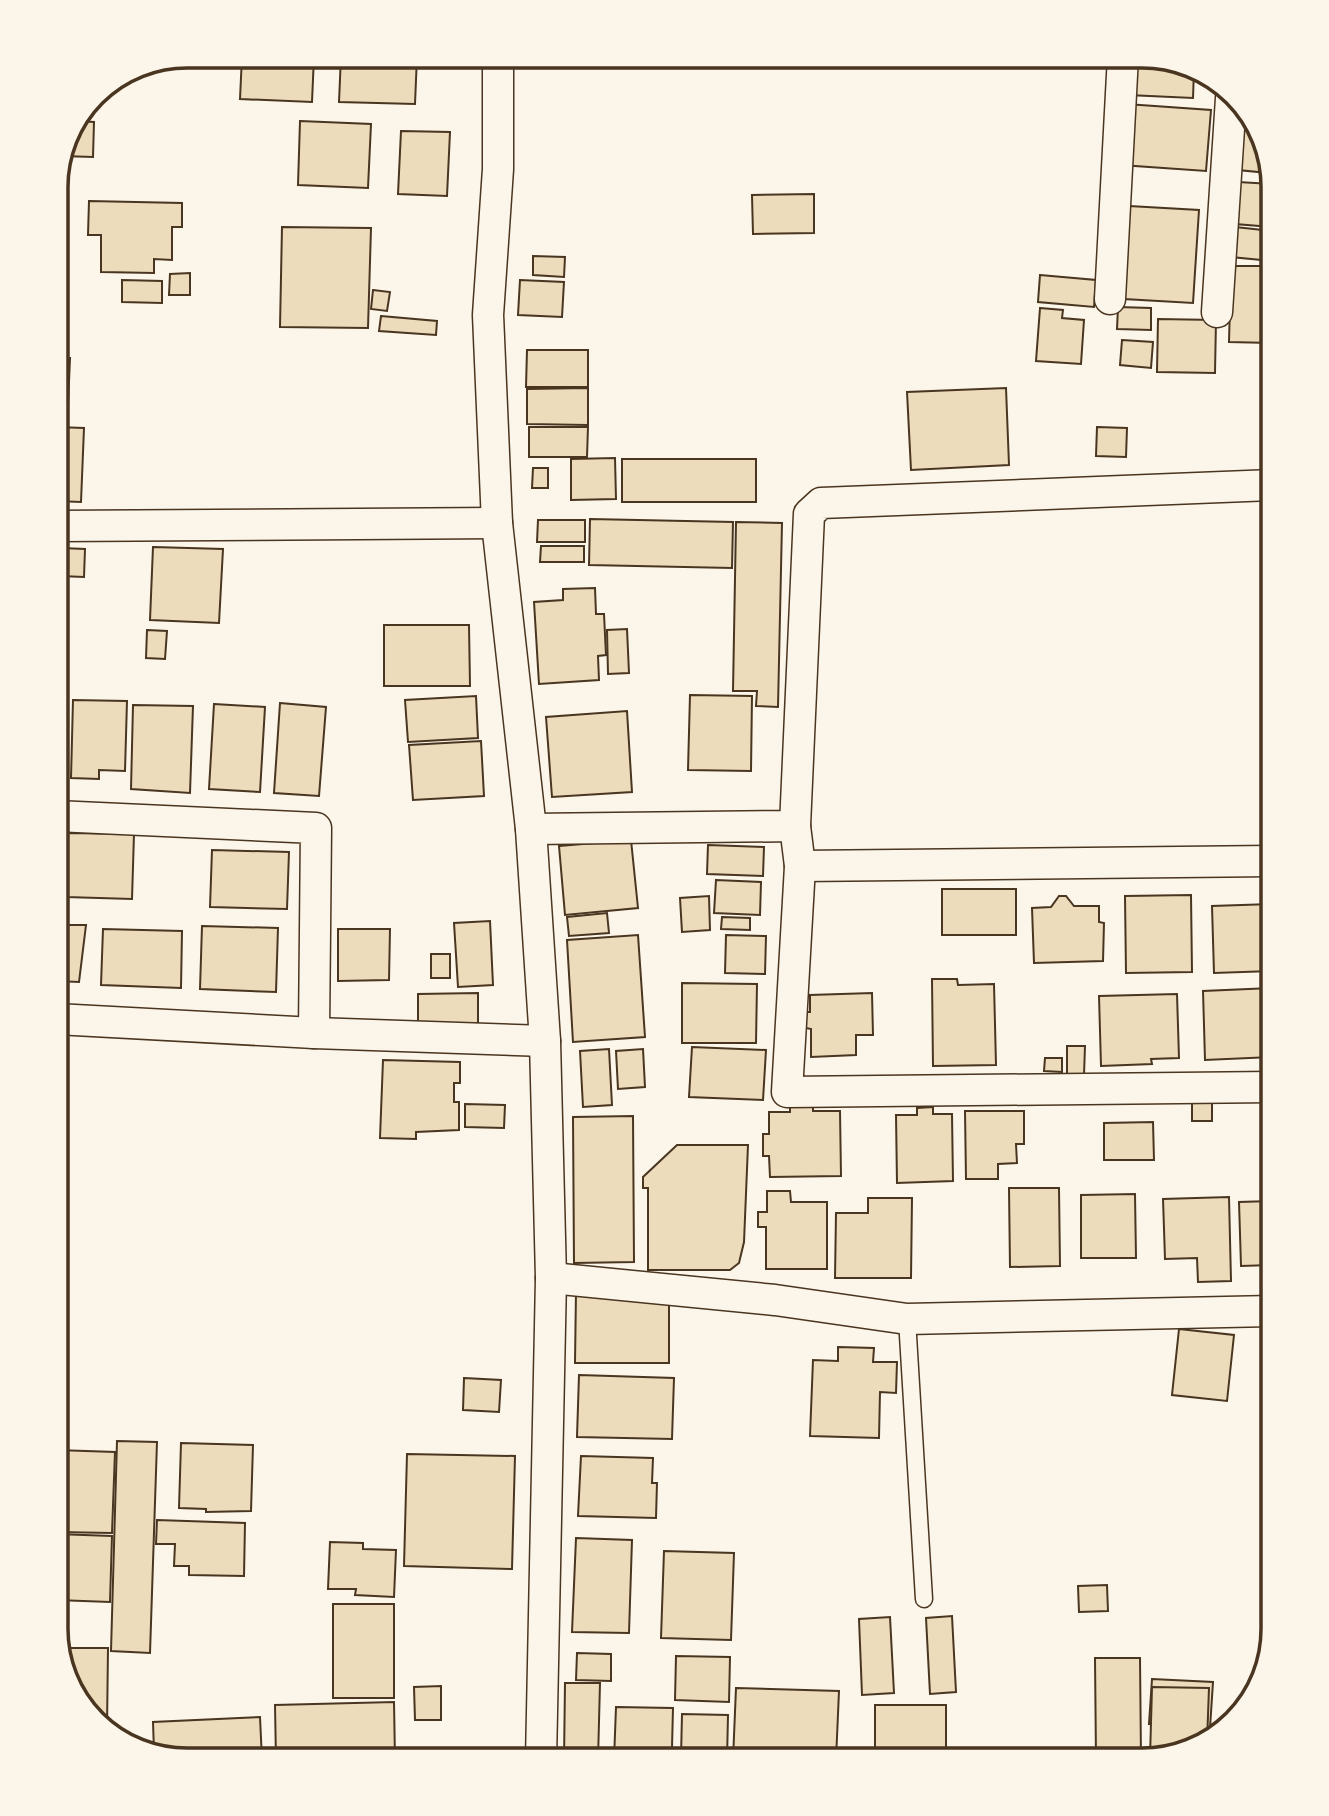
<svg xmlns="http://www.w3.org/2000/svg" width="1329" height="1816" viewBox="0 0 1329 1816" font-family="Commissioner,sans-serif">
  <rect width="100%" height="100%" fill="#fbf6e9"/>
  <g fill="#ecdcbc" stroke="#4a3520" stroke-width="2">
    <polygon points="188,56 224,56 224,64 175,65 175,61"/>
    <polygon points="242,56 314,56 312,102 240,99"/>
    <polygon points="341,56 417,56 415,104 339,102"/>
    <polygon points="1130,56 1150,56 1194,70 1193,98 1128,95"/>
    <polygon points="1126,104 1211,110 1206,171 1121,165"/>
    <polygon points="76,121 94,122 93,157 62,156 69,130"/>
    <polygon points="300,121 371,124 368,188 298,185"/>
    <polygon points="1241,130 1258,131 1269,173 1238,170"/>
    <polygon points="401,131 450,132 447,196 398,194"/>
    <polygon points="1238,182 1272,184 1273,227 1235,224"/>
    <polygon points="814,194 814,233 753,234 752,195"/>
    <polygon points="89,201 182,203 182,227 172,227 172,260 154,259 154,273 101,272 101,235 88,235"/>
    <polygon points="1129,206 1199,210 1193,303 1124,299"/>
    <polygon points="282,227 371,228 368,328 280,327"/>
    <polygon points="1235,227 1273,231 1273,261 1231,257"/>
    <polygon points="533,256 565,257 564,277 533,275"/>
    <polygon points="1231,266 1273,266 1273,343 1229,342"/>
    <polygon points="190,273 190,295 169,295 170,274"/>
    <polygon points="1040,275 1096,280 1094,307 1038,302"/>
    <polygon points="122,280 162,281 162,303 122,302"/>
    <polygon points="520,280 564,282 562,317 518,315"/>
    <polygon points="373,290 390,292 387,311 371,309"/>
    <polygon points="1118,307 1151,308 1151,330 1117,329"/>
    <polygon points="1040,308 1063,310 1062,318 1084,320 1081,364 1036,361"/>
    <polygon points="381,316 437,321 436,335 379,331"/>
    <polygon points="1158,319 1216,320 1215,373 1157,372"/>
    <polygon points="1122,340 1153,342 1151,368 1120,365"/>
    <polygon points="527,350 588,350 588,387 526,387"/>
    <polygon points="56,358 70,358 68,405 56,405"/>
    <polygon points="588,388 588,425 527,424 527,389"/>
    <polygon points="1006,388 1009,465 911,470 907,392"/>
    <polygon points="56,427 84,428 81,502 56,501"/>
    <polygon points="529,427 588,427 587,457 529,457"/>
    <polygon points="1097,427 1127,428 1126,457 1096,456"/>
    <polygon points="615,458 616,499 571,500 571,459"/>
    <rect x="622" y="459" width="134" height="43"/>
    <polygon points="533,468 548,468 548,488 532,488"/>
    <polygon points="590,519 733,522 732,568 589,565"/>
    <polygon points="538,520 585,520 585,542 537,542"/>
    <polygon points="736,522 782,523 778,707 756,706 757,691 733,691"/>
    <polygon points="541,546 584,546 584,562 540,562"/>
    <polygon points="153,547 223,549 219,623 150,620"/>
    <polygon points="61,548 85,549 84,577 60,576"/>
    <polygon points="595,588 596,614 604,614 606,655 598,656 599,680 539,684 534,602 563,600 563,589"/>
    <polygon points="384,625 469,625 470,686 384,686"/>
    <polygon points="627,629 629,673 608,674 607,630"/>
    <polygon points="147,630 167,631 165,659 146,658"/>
    <polygon points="690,695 752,696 751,771 688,770"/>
    <polygon points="476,696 478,738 408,742 405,700"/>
    <polygon points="73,700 127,701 125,771 99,770 99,779 71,778"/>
    <polygon points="280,703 326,707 319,796 274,793"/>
    <polygon points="214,704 265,707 260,792 209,789"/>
    <polygon points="133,705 193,706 190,793 131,789"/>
    <polygon points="627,711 632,792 552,797 546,717"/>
    <polygon points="481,741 484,796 413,800 409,745"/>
    <polygon points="67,833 134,834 132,899 66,897"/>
    <polygon points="631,840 638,908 565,915 559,846"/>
    <polygon points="708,845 764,847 763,876 707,874"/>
    <polygon points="212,850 289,852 287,909 210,907"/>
    <polygon points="716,880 761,882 760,915 714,913"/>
    <rect x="942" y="889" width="74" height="46"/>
    <polygon points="1191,895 1192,972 1126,973 1125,896"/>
    <polygon points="709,896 710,930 682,932 680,898"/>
    <polygon points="1059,896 1066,896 1074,906 1099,906 1099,922 1104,923 1103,961 1034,963 1032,908 1051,907"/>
    <polygon points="1273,904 1273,971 1214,973 1212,906"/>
    <polygon points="607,913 609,933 569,936 567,917"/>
    <polygon points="722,917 750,918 750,930 721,929"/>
    <polygon points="490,921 493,985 458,987 454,923"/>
    <polygon points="56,925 86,925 79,982 56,981"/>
    <polygon points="202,926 278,928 276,992 200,989"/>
    <polygon points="103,929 182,931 181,988 101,985"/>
    <polygon points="338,929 390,929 389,980 338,981"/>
    <polygon points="638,935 645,1037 573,1042 567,940"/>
    <polygon points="726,935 766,936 765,974 725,973"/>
    <rect x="431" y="954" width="19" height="24"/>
    <polygon points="932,979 957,979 958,985 994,984 996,1065 933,1066"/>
    <polygon points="682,983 757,984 756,1043 682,1043"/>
    <polygon points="1273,988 1273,1057 1205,1060 1203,991"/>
    <polygon points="478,993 478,1023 418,1024 418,994"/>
    <polygon points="872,993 873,1035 856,1035 856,1055 811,1057 811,1029 806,1028 805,1012 810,1012 810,995"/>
    <polygon points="1177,994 1179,1058 1151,1059 1152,1064 1101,1066 1099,996"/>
    <polygon points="1067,1046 1085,1046 1084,1075 1067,1075"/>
    <polygon points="692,1047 766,1050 763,1100 689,1097"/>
    <polygon points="609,1049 612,1105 583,1107 580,1051"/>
    <polygon points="643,1049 645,1087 618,1089 616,1051"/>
    <polygon points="1045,1058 1062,1058 1062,1072 1044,1071"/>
    <polygon points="383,1060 460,1062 460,1083 454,1083 454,1102 459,1102 459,1130 416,1132 416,1139 380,1138"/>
    <polygon points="1212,1101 1212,1121 1192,1121 1192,1102"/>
    <polygon points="465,1104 505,1105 504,1128 465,1127"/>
    <polygon points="813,1105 813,1111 840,1111 841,1176 770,1177 769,1156 763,1156 763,1134 769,1134 769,1112 790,1112 790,1106"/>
    <polygon points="933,1107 933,1114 952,1114 953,1181 897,1183 896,1115 917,1115 917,1108"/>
    <polygon points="965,1111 1024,1111 1024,1144 1016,1144 1017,1163 998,1164 998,1179 966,1179"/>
    <polygon points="633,1116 634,1262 574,1263 573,1117"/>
    <polygon points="1153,1122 1154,1160 1104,1160 1104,1123"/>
    <polygon points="677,1145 748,1145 744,1242 739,1263 730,1270 648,1270 648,1188 643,1188 643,1177"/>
    <polygon points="1009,1188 1059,1188 1060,1266 1010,1267"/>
    <polygon points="767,1191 790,1191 791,1202 827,1202 827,1269 766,1269 766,1227 758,1227 758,1212 767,1212"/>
    <polygon points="1135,1194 1136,1258 1081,1258 1081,1195"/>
    <polygon points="1229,1197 1231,1281 1198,1282 1197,1258 1165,1259 1163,1199"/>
    <polygon points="868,1198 912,1198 911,1278 835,1278 836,1213 868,1213"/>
    <polygon points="1273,1201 1273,1265 1241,1266 1239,1202"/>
    <polygon points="576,1291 669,1292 669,1363 575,1363"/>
    <polygon points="1179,1329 1234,1335 1227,1401 1172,1395"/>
    <polygon points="838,1347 874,1348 873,1362 897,1362 896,1393 880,1392 879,1438 810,1436 813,1360 838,1361"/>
    <polygon points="579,1375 674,1378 672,1439 577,1437"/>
    <polygon points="464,1378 501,1380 499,1412 463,1410"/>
    <polygon points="117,1441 157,1442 150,1653 111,1651"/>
    <polygon points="181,1443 253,1445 251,1511 206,1512 206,1509 179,1508"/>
    <polygon points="56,1450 115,1452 112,1533 56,1532"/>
    <polygon points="407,1454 515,1456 512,1569 404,1566"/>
    <polygon points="581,1456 653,1458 652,1483 657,1483 656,1518 578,1516"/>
    <polygon points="157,1520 245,1523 244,1576 189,1575 189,1566 174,1566 175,1544 156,1544"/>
    <polygon points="56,1534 112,1536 110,1602 56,1600"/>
    <polygon points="576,1538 632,1540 629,1633 572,1632"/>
    <polygon points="330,1542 363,1543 363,1549 396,1550 394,1597 355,1595 356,1589 328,1589"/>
    <polygon points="664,1551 734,1553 731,1640 661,1638"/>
    <polygon points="1107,1585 1108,1611 1079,1612 1078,1586"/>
    <rect x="333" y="1604" width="61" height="94"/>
    <polygon points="952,1616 956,1692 930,1694 926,1618"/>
    <polygon points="890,1617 894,1693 862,1695 859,1619"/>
    <polygon points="61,1648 108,1648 107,1728 74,1695"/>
    <polygon points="577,1653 611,1654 611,1681 576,1680"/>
    <polygon points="676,1656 730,1657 729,1702 675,1700"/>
    <polygon points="1095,1658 1140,1658 1141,1760 1096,1760"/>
    <polygon points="1152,1679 1213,1682 1210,1728 1149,1724"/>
    <polygon points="565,1683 600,1683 598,1760 564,1760"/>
    <polygon points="441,1686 441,1720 415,1720 414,1687"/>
    <polygon points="1152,1687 1209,1688 1207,1742 1150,1758"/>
    <polygon points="736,1688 839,1691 836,1760 733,1760"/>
    <polygon points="394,1702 395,1760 276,1760 275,1705"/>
    <rect x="875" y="1705" width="71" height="55"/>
    <polygon points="616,1707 673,1708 672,1748 676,1748 676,1760 614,1760"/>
    <polygon points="682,1714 728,1715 727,1760 681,1757"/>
    <polygon points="260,1717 262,1760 179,1760 154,1752 153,1722"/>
  </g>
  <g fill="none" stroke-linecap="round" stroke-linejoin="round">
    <defs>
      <polyline id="lane" points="907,1319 924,1599"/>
      <g id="street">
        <polyline points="498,56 498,169 488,315 497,523 531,829 545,1041 551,1278 541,1760"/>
        <polyline points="1110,299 1123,56"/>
        <polyline points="1217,312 1231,98"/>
        <polyline points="56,526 497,523"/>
        <polyline points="56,816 316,828 314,1033"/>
        <polyline points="795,826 800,866 787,1092 1273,1087"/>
        <polyline points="531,829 795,826 809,514 821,503 1273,485"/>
        <polyline points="800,866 1273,861"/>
        <polyline points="56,1019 314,1033 545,1041"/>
        <polyline points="551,1278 775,1300 907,1319 1273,1311"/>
      </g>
    </defs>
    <use href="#lane" stroke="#4a3520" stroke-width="19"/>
    <use href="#street" stroke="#4a3520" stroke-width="33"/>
    <use href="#lane" stroke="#fbf6e9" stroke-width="16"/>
    <use href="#street" stroke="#fbf6e9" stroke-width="30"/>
  </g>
  <path d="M0 0H1329V1816H0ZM187 68H1142A119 119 0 0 1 1261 187V1629A119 119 0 0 1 1142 1748H187A119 119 0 0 1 68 1629V187A119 119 0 0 1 187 68Z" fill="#fbf6e9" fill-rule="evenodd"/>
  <path fill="none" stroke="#4a3520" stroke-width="3.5" d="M187 68H1142A119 119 0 0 1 1261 187V1629A119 119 0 0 1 1142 1748H187A119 119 0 0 1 68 1629V187A119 119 0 0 1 187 68Z"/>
</svg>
